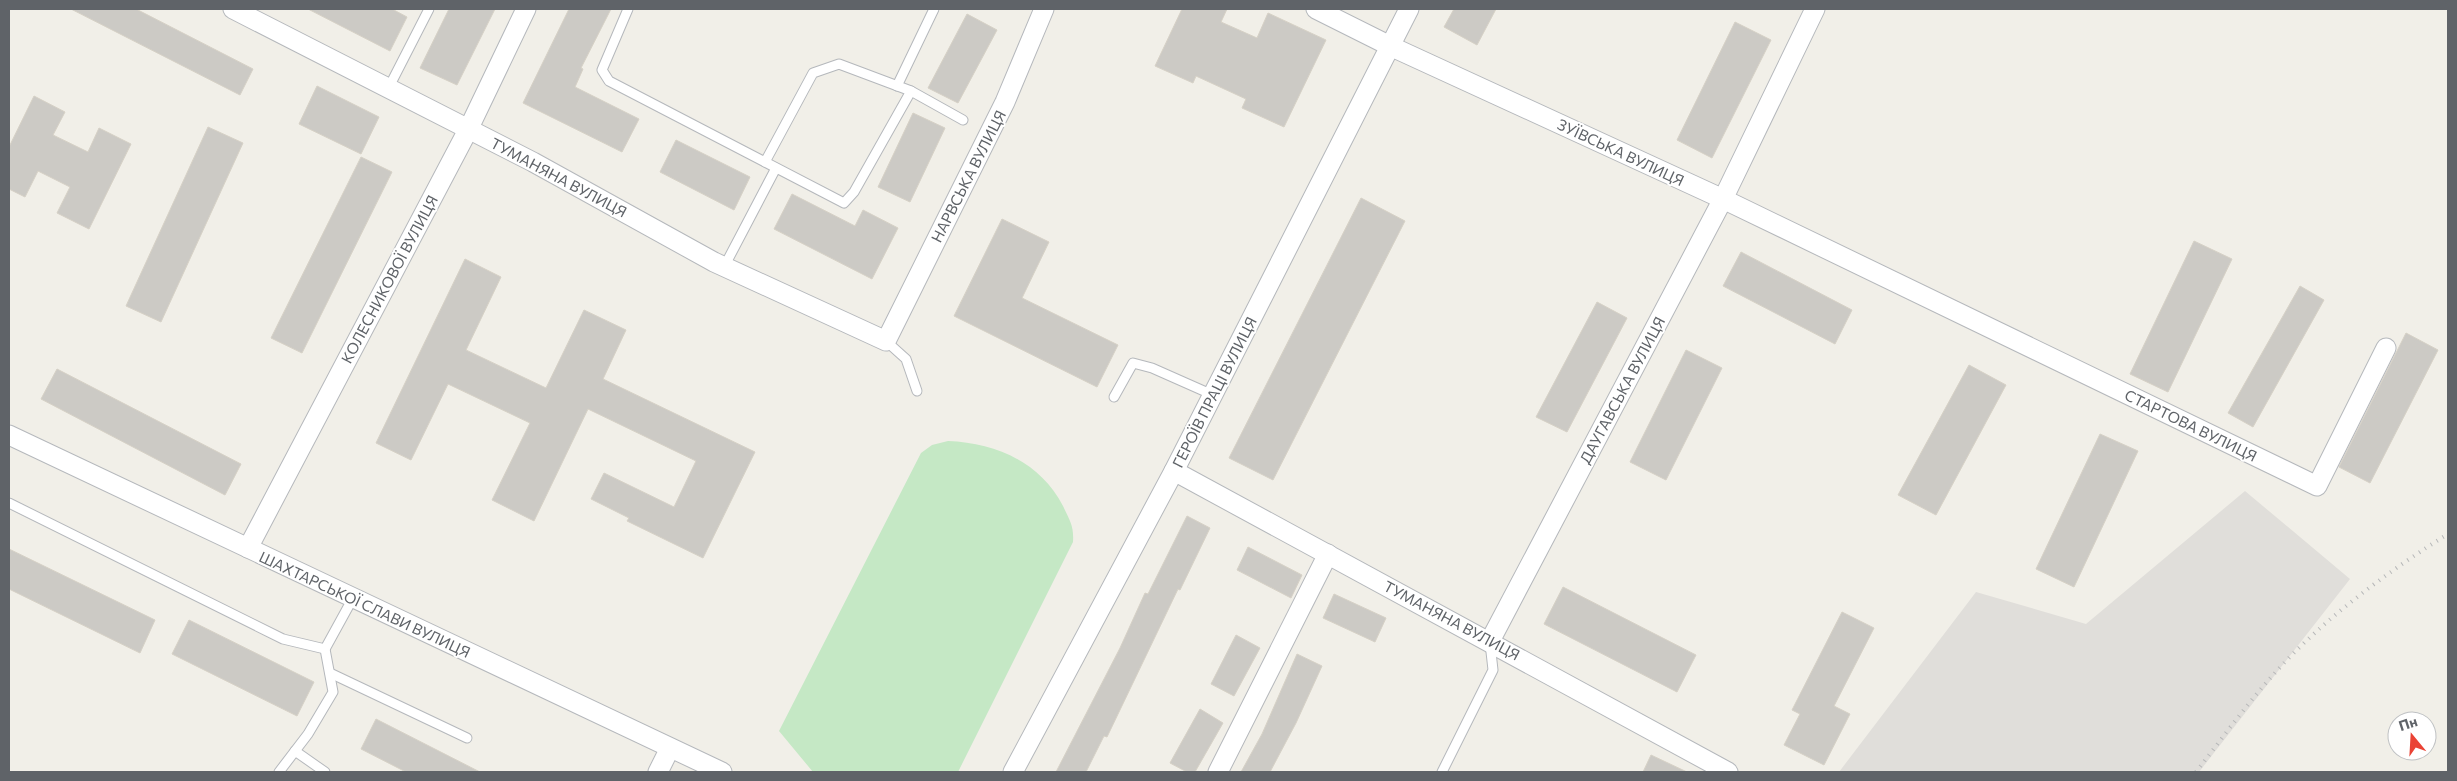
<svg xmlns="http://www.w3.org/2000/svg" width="2457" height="781" viewBox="0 0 2457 781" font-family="Commissioner,sans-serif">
  <rect width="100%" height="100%" fill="#f1efe8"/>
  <polygon fill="#e0deda" points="2245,491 2350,579 2199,772 1839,772 1976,592 2086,624"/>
  <path fill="#c5e8c5" d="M 948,441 C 996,443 1040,462 1063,506 C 1070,521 1074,526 1073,542 L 958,772 L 813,772 L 779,731 L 921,453 L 932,445 Z"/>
  <g fill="#cccac5" stroke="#d6d1c6">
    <polygon points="71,9 136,9 253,69 240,95"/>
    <polygon points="308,9 392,9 407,17 390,51"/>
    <polygon points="449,9 495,9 457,85 420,68"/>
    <polygon points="569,9 611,9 581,68 583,69 575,87 639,119 622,152 523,103"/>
    <polygon points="1182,9 1227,9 1221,22 1257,38 1268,13 1326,40 1284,127 1242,108 1246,99 1196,76 1193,83 1155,66"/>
    <polygon points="1454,9 1496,9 1477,45 1444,27"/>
    <polygon points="967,14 997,30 958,103 928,88"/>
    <polygon points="1735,22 1771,40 1712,158 1677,140"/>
    <polygon points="317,86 379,117 361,154 299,124"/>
    <polygon points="34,96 65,112 53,135 88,152 99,128 131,144 89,229 57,213 70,187 38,171 25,197 9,189 9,147"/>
    <polygon points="913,113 945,128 910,202 878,187"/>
    <polygon points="208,127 243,143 161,322 126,306"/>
    <polygon points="676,140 750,177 734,210 660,172"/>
    <polygon points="361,157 392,172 302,353 271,338"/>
    <polygon points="792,194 855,226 863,210 898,228 872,279 774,229"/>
    <polygon points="1361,198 1405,221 1273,480 1229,458"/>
    <polygon points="1002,219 1049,242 1022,298 1118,345 1097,387 954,316"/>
    <polygon points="2194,241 2232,259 2168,392 2130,374"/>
    <polygon points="1741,252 1852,310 1835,344 1723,286"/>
    <polygon points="465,259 501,277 466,350 546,388 584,310 626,330 603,379 755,452 703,558 627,521 629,518 591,499 604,473 674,507 696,461 588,409 534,521 492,500 530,423 448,384 411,460 376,443"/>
    <polygon points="2300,286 2324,300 2253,427 2228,413"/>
    <polygon points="1597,302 1627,318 1567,432 1536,417"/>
    <polygon points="2406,333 2438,350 2370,483 2339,467"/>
    <polygon points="1686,350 1722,368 1666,480 1630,462"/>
    <polygon points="1969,365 2006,385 1936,515 1898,495"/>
    <polygon points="57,369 241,464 225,495 41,399"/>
    <polygon points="2100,434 2138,451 2074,587 2036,569"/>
    <polygon points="1187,516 1210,528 1180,590 1178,589 1107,737 1104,736 1086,772 1056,772 1120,648 1145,593 1148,594"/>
    <polygon points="1248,547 1302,575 1291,598 1237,570"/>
    <polygon points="9,549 155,620 140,653 9,589"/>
    <polygon points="1563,587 1696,655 1677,692 1544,624"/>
    <polygon points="1334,594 1386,618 1375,642 1323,618"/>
    <polygon points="1842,612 1874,628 1834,706 1850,714 1824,765 1784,745 1800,714 1792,710"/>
    <polygon points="189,620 314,682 297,716 172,654"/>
    <polygon points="1236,635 1260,648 1234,696 1211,684"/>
    <polygon points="1297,654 1322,666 1296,723 1270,772 1241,772 1262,734"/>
    <polygon points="1200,709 1223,723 1195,772 1187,772 1170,763"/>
    <polygon points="376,719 480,772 406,772 361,749"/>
    <polygon points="1651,755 1687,772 1643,772"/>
  </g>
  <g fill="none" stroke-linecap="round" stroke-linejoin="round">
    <defs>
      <g id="service">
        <polyline points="628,9 602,70 609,81 844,203 854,192 911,91"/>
        <polyline points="897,86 934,9"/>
        <polyline points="388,89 429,9"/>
        <polyline points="765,162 813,73 839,64 911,91 963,120"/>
        <polyline points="724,267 776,168"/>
        <polyline points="886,341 906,359 917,391"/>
        <polyline points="1114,397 1133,363 1152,368 1213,395"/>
        <polyline points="9,503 283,639 325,649 353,598"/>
        <polyline points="330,673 467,738"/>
        <polyline points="295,751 325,772"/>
        <polyline points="279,772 308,734 333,692 325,649"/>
        <polyline points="1442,772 1493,670 1490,643"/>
      </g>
      <g id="minor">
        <polyline points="233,9 533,162 714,262 886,341 1005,102 1044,9"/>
        <polyline points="1316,9 1390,46 1723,199 2317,486 2386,348"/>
        <polyline points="9,435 722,772"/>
        <polyline points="1174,471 1728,772"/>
        <polyline points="248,548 468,130 526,9"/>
        <polyline points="1490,641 1723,199 1815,9"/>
        <polyline points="658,772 670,748"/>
        <polyline points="1013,772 1174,471 1409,9"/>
        <polyline points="1218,772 1328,554"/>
      </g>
    </defs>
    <use href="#service" stroke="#b5b8bc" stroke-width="11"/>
    <use href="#minor" stroke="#b5b8bc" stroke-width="21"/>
    <use href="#service" stroke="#fff" stroke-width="9"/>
    <use href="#minor" stroke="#fff" stroke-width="19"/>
    <path stroke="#b6b7b8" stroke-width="4" stroke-dasharray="1 6" stroke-linecap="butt" d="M 2196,772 C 2221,740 2246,705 2274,674 C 2321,621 2388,571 2448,534"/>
  </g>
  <g text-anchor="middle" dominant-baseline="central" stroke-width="4" stroke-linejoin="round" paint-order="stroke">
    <g font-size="15" fill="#5f6368" stroke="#fff">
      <text transform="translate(1621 152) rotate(25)">ЗУЇВСЬКА ВУЛИЦЯ</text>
      <text transform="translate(968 176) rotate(-63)">НАРВСЬКА ВУЛИЦЯ</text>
      <text transform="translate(559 177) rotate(28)">ТУМАНЯНА ВУЛИЦЯ</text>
      <text transform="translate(389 279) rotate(-62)">КОЛЕСНИКОВОЇ ВУЛИЦЯ</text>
      <text transform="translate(1622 390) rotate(-62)">ДАУГАВСЬКА ВУЛИЦЯ</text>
      <text transform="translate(1214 392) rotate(-63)">ГЕРОЇВ ПРАЦІ ВУЛИЦЯ</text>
      <text transform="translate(2191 425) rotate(26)">СТАРТОВА ВУЛИЦЯ</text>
      <text transform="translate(365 604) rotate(25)">ШАХТАРСЬКОЇ СЛАВИ ВУЛИЦЯ</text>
      <text transform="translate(1452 620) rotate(28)">ТУМАНЯНА ВУЛИЦЯ</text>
    </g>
  </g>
  <rect width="2457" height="781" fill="none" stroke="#5f6368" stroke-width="20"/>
  <g transform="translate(2412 736) rotate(342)"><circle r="24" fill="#ffffff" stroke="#bfc1c3"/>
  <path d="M0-4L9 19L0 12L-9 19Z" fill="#ea4335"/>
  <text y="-8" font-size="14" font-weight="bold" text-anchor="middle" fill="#5f6368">Пн</text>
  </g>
</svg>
